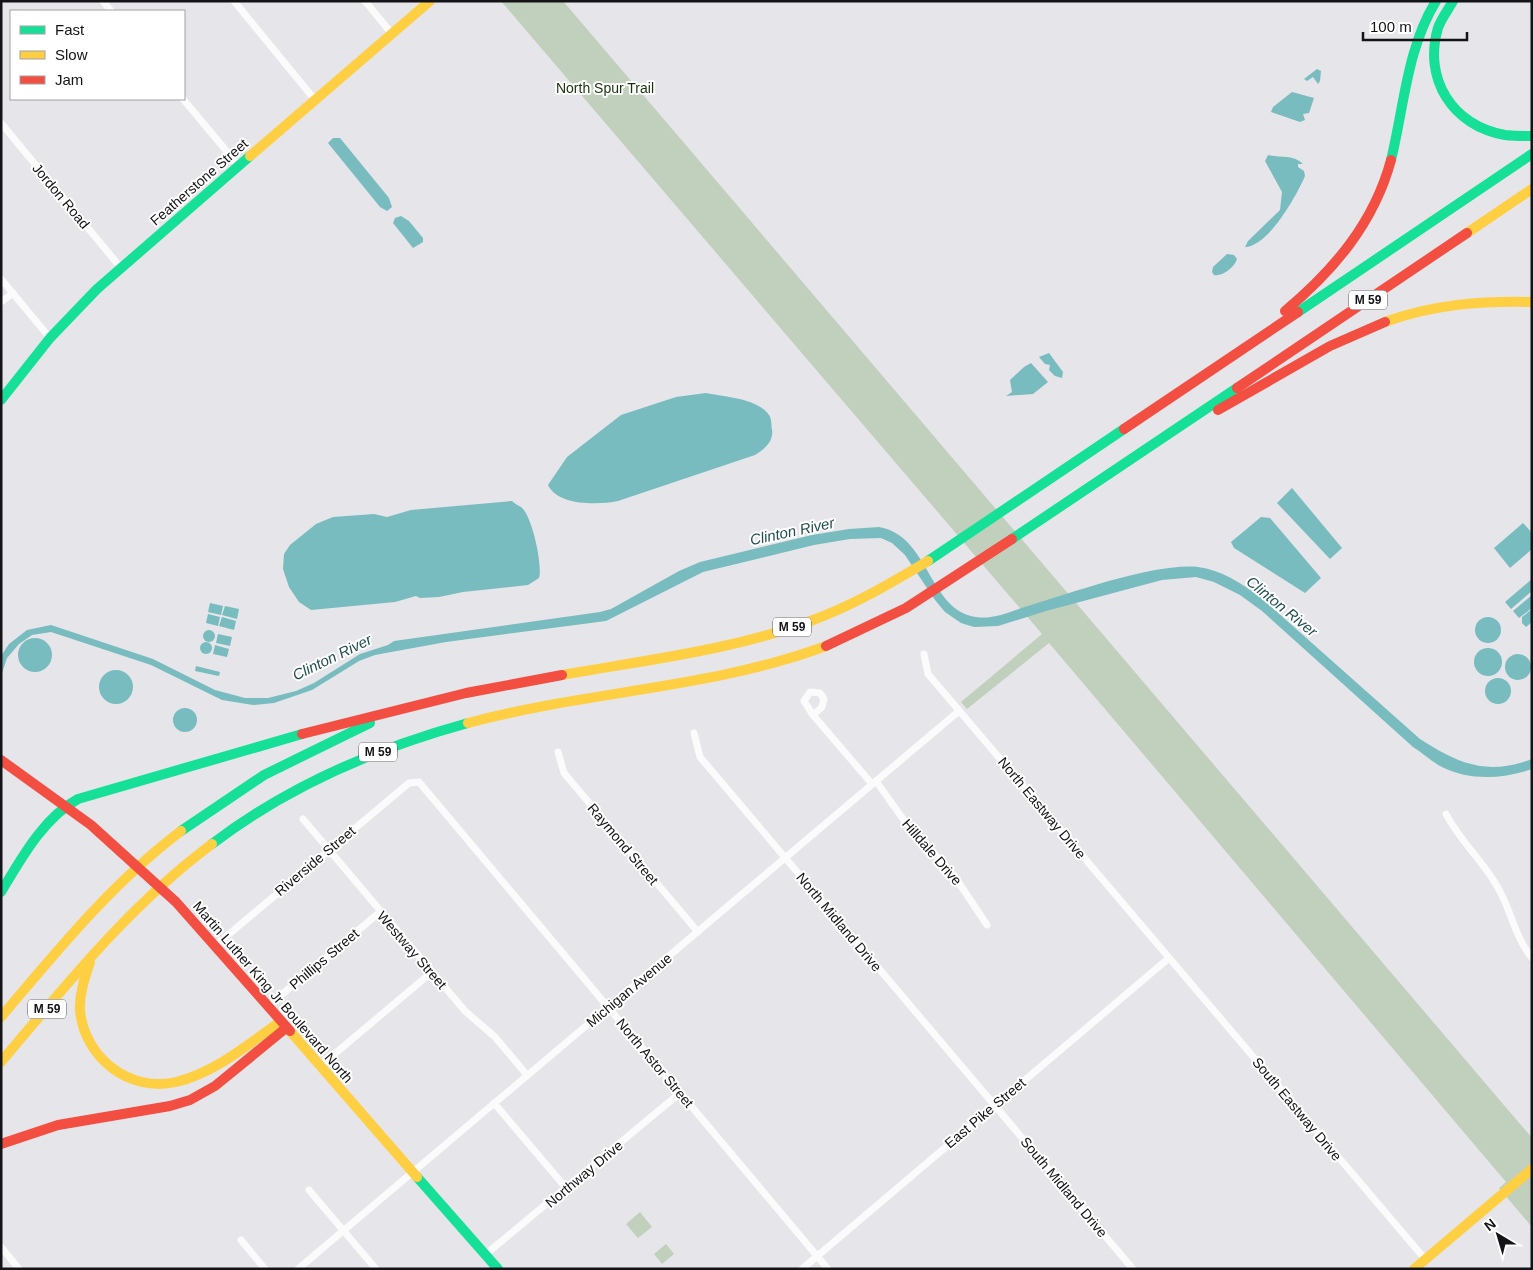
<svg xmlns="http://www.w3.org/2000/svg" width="1533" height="1270" viewBox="0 0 1533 1270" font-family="Helvetica,sans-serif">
  <rect width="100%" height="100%" fill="#e5e5ea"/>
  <g fill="#c0d0bd">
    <polygon points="501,1 563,1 1532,1138 1532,1227 1499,1188 1506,1182 1049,643 967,709 961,702 1042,634"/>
    <polygon points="640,1212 652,1227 638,1238 626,1224"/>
    <polygon points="666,1244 674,1254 662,1264 654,1254"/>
  </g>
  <g fill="#78bcbf">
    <polygon points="1317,69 1321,71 1320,81 1318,84 1313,77 1307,81 1304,79"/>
    <polygon points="1292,92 1314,98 1309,113 1303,114 1305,120 1300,122 1271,112 1273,107"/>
    <polygon points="333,138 340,138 389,198 392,207 387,211 380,207 328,143"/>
    <path d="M 1268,155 C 1280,158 1293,154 1303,164 L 1298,164 L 1298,167 L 1304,171 L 1305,176 C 1297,195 1268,247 1245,247 L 1248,241 L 1280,210 L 1282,192 L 1265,161 Z"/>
    <polygon points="401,216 409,221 423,238 423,242 413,248 393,223 395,218"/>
    <path d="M 1227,254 L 1234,255 L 1237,259 C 1235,267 1222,277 1214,275 L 1212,272 L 1213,267 Z"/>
    <polygon points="1049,353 1063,372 1062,378 1055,376 1049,370 1050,365 1045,364 1039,357"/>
    <polygon points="1031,363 1048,382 1033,394 1006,396 1012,392 1010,380 1024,367"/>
    <path d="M 706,393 C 725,397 757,398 769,415 C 772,419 771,425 772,430 C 774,441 764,450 755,455 L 618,501 C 598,505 558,506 548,485 L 567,457 L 621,415 L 676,397 Z"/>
    <polygon points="1292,488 1342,548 1330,559 1277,503"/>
    <path d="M 512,501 C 515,504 518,505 521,507 C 532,515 543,566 539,578 L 528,585 L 463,592 L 439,597 L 420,598 L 416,596 L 395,602 L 311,610 L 299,602 L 289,587 L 283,569 L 284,554 L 290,545 L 316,524 L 333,517 L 374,514 L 387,517 L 411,510 Z"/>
    <polygon points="1261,517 1270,518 1321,578 1305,593 1234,548 1231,542"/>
    <polygon points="1523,523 1532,533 1532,549 1510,568 1494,548"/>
    <path d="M 879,527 C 929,535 929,611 976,617 C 995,620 1013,610 1031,605 C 1075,592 1154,563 1198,567 C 1221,570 1241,583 1259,596 L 1420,739 C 1459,764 1487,776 1532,759 L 1532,769 C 1503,779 1470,781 1442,767 C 1432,762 1423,753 1413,747 L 1262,611 L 1240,595 L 1214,582 L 1196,577 L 1162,580 L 1046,611 L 998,626 L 974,627 L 961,623 L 945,612 L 935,600 L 905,555 L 892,543 L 881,538 L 850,539 L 814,545 L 703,572 L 606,621 L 446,642 L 375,655 L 359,661 L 312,690 L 274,703 L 253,705 L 222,700 L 151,665 L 51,632 L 32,635 L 19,644 L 7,658 L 1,676 L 1,656 L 9,644 L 27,630 L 51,625 L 153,659 L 215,690 L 245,698 L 268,698 L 296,691 L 314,683 L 360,654 L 388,645 L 394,641 L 600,612 L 611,609 L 679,571 L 700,562 L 812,535 L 849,529 Z"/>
    <polygon points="1532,579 1532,591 1511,609 1505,602"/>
    <polygon points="1532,595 1532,608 1519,618 1513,611"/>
    <polygon points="210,603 223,606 221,615 208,612"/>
    <polygon points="225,606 239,609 237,619 222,615"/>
    <polygon points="1532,609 1532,622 1526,627 1522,623 1522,617"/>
    <polygon points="208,614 220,617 218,626 206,623"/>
    <polygon points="222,617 236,621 234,630 219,626"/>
    <circle cx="1488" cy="630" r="13"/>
    <circle cx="209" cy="636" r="6"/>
    <polygon points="218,634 232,637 230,646 216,643"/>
    <circle cx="35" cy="655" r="17"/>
    <circle cx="206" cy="648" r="6"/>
    <polygon points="215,645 229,649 227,657 213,654"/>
    <circle cx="1488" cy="662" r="14"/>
    <circle cx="1518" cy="667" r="13"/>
    <polygon points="196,666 220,672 219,676 195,671"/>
    <circle cx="116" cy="687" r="17"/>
    <circle cx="1498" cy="691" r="13"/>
    <circle cx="185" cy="720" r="12"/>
  </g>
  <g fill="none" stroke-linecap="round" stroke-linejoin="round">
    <g stroke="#fbfbfc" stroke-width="7">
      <polyline points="103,1 111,11"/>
      <polyline points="234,1 315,100"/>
      <polyline points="365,1 392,34"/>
      <polyline points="183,99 239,166"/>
      <polyline points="1,123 121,268"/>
      <polyline points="1,279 50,338"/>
      <polyline points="1,302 13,293"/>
      <polyline points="924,654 928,674 1425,1259"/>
      <polygon points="810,692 820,693 824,699 822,707 813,715 804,701"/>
      <polyline points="813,715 872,784"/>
      <polyline points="694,733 700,757 1133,1269"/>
      <polyline points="558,752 564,773 698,932"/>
      <polyline points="876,781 903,819 955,877 987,925"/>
      <path d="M 1446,814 C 1460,841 1482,860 1497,886 C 1511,909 1514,936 1532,958"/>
      <polyline points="303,819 465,1011 495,1037 527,1075"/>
      <polyline points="216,945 409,783 419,782 828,1269"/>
      <polyline points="268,1006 380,912"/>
      <polyline points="319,1067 432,972"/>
      <polyline points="494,1103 566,1188"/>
      <polyline points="309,1190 376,1269"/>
      <polyline points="241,1240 265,1269"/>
      <polyline points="1,1247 19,1269"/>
      <polyline points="486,1254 680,1093"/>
      <polyline points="298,1269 959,711"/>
      <polyline points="802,1269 1169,958"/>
    </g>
    <g stroke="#16e098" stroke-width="10">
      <path d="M 1453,1 C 1448,10 1441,19 1438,28 C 1423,78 1452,126 1505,135 C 1514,136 1523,136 1532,136"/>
      <path d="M 1391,160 C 1404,107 1407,48 1436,1"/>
      <polyline points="1298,312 1532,154"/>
      <polyline points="1,400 50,338 97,289 250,156"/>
      <polyline points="1012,539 1237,388"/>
      <polyline points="928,561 1124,429"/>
      <polyline points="181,831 264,775 370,723"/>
      <path d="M 212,844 C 288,786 377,748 468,723"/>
      <path d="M 1,892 C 21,859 43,818 78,799 L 302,734"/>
      <polyline points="417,1177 498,1269"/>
    </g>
    <g stroke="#ffcf43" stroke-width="10">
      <polyline points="250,156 430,1"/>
      <polyline points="1467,233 1532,189"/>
      <path d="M 1385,322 C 1434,304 1481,301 1532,302"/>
      <path d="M 562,675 C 645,660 735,650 813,620 C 854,605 891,583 928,561"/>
      <path d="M 468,723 C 586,691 710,689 826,646"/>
      <path d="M 90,962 C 85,977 79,994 80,1010 C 84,1057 129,1093 176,1082 C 215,1073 250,1043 281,1021"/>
      <path d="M 1,1017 C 57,951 111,884 181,831"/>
      <polyline points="290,1031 417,1177"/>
      <path d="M 1,1062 C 67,984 130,905 212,844"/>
      <polyline points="1414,1269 1532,1169"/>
    </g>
    <g stroke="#f24e42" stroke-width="10">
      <path d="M 1285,311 C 1334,270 1374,223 1391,160"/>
      <polyline points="1237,388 1467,233"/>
      <polyline points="1218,410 1330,346 1385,322"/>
      <polyline points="1124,429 1298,312"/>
      <polyline points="826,646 906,608 1012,539"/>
      <polyline points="302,734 466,693 562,675"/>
      <polyline points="1,760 91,825 176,902 290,1031"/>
      <polyline points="1,1144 58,1125 170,1106 190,1100 215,1086 286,1028"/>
    </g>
  </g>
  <g text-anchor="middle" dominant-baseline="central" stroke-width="4" stroke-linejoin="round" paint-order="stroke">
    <g fill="#fff" stroke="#5a5a5d" stroke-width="1">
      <rect x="1349" y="290.5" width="38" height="19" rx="4"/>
      <rect x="773" y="617.5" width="38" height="19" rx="4"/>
      <rect x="359" y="742.5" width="38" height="19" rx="4"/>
      <rect x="28" y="999.5" width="38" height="19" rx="4"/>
    </g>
    <g font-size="12" font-weight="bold" fill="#141418">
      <text x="1368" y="300">M 59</text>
      <text x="792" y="627">M 59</text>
      <text x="378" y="752">M 59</text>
      <text x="47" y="1009">M 59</text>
    </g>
    <g font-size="14" fill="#17330c" stroke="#fff">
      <text x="605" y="88">North Spur Trail</text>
    </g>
    <g font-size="14" fill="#141418" stroke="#fff">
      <text transform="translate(199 182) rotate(-41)">Featherstone Street</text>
      <text transform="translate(61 196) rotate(50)">Jordon Road</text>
      <text transform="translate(1042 808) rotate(50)">North Eastway Drive</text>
      <text transform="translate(623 844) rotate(50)">Raymond Street</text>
      <text transform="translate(932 852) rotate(49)">Hilldale Drive</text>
      <text transform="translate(315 861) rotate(-40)">Riverside Street</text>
      <text transform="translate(839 922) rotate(50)">North Midland Drive</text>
      <text transform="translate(412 950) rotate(49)">Westway Street</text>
      <text transform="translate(324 959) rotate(-40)">Phillips Street</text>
      <text transform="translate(629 990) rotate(-40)">Michigan Avenue</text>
      <text transform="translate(273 992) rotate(49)">Martin Luther King Jr Boulevard North</text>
      <text transform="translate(655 1063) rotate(50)">North Astor Street</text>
      <text transform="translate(1297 1109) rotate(50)">South Eastway Drive</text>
      <text transform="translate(985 1113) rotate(-40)">East Pike Street</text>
      <text transform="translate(584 1174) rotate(-40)">Northway Drive</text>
      <text transform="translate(1064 1187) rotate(50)">South Midland Drive</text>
    </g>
    <g font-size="15" font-style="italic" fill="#224e4f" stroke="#fff">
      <text transform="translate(792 531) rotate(-12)">Clinton River</text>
      <text transform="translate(1282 606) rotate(39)">Clinton River</text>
      <text transform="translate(332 657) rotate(-26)">Clinton River</text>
    </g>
  </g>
  <rect width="1533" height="1270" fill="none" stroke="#141418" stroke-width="5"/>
  <rect x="10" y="10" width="175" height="90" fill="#ffffff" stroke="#a1a1a3"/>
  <rect x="20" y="26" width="25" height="8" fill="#16e098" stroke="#a1a1a3"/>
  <text x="55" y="35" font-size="15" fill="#141418">Fast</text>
  <rect x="20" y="51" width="25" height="8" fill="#ffcf43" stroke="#a1a1a3"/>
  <text x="55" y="60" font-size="15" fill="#141418">Slow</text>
  <rect x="20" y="76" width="25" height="8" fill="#f24e42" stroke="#a1a1a3"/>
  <text x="55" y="85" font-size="15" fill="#141418">Jam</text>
  <g transform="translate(1498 1235) rotate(322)" stroke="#ffffff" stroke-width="4" paint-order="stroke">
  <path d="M0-4L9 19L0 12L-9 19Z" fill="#141418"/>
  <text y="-8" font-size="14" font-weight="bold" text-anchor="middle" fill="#141418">N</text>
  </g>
  <path d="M1363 32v8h104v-8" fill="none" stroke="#141418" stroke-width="2.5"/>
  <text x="1370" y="32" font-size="15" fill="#141418" stroke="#ffffff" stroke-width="4" paint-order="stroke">100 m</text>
</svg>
